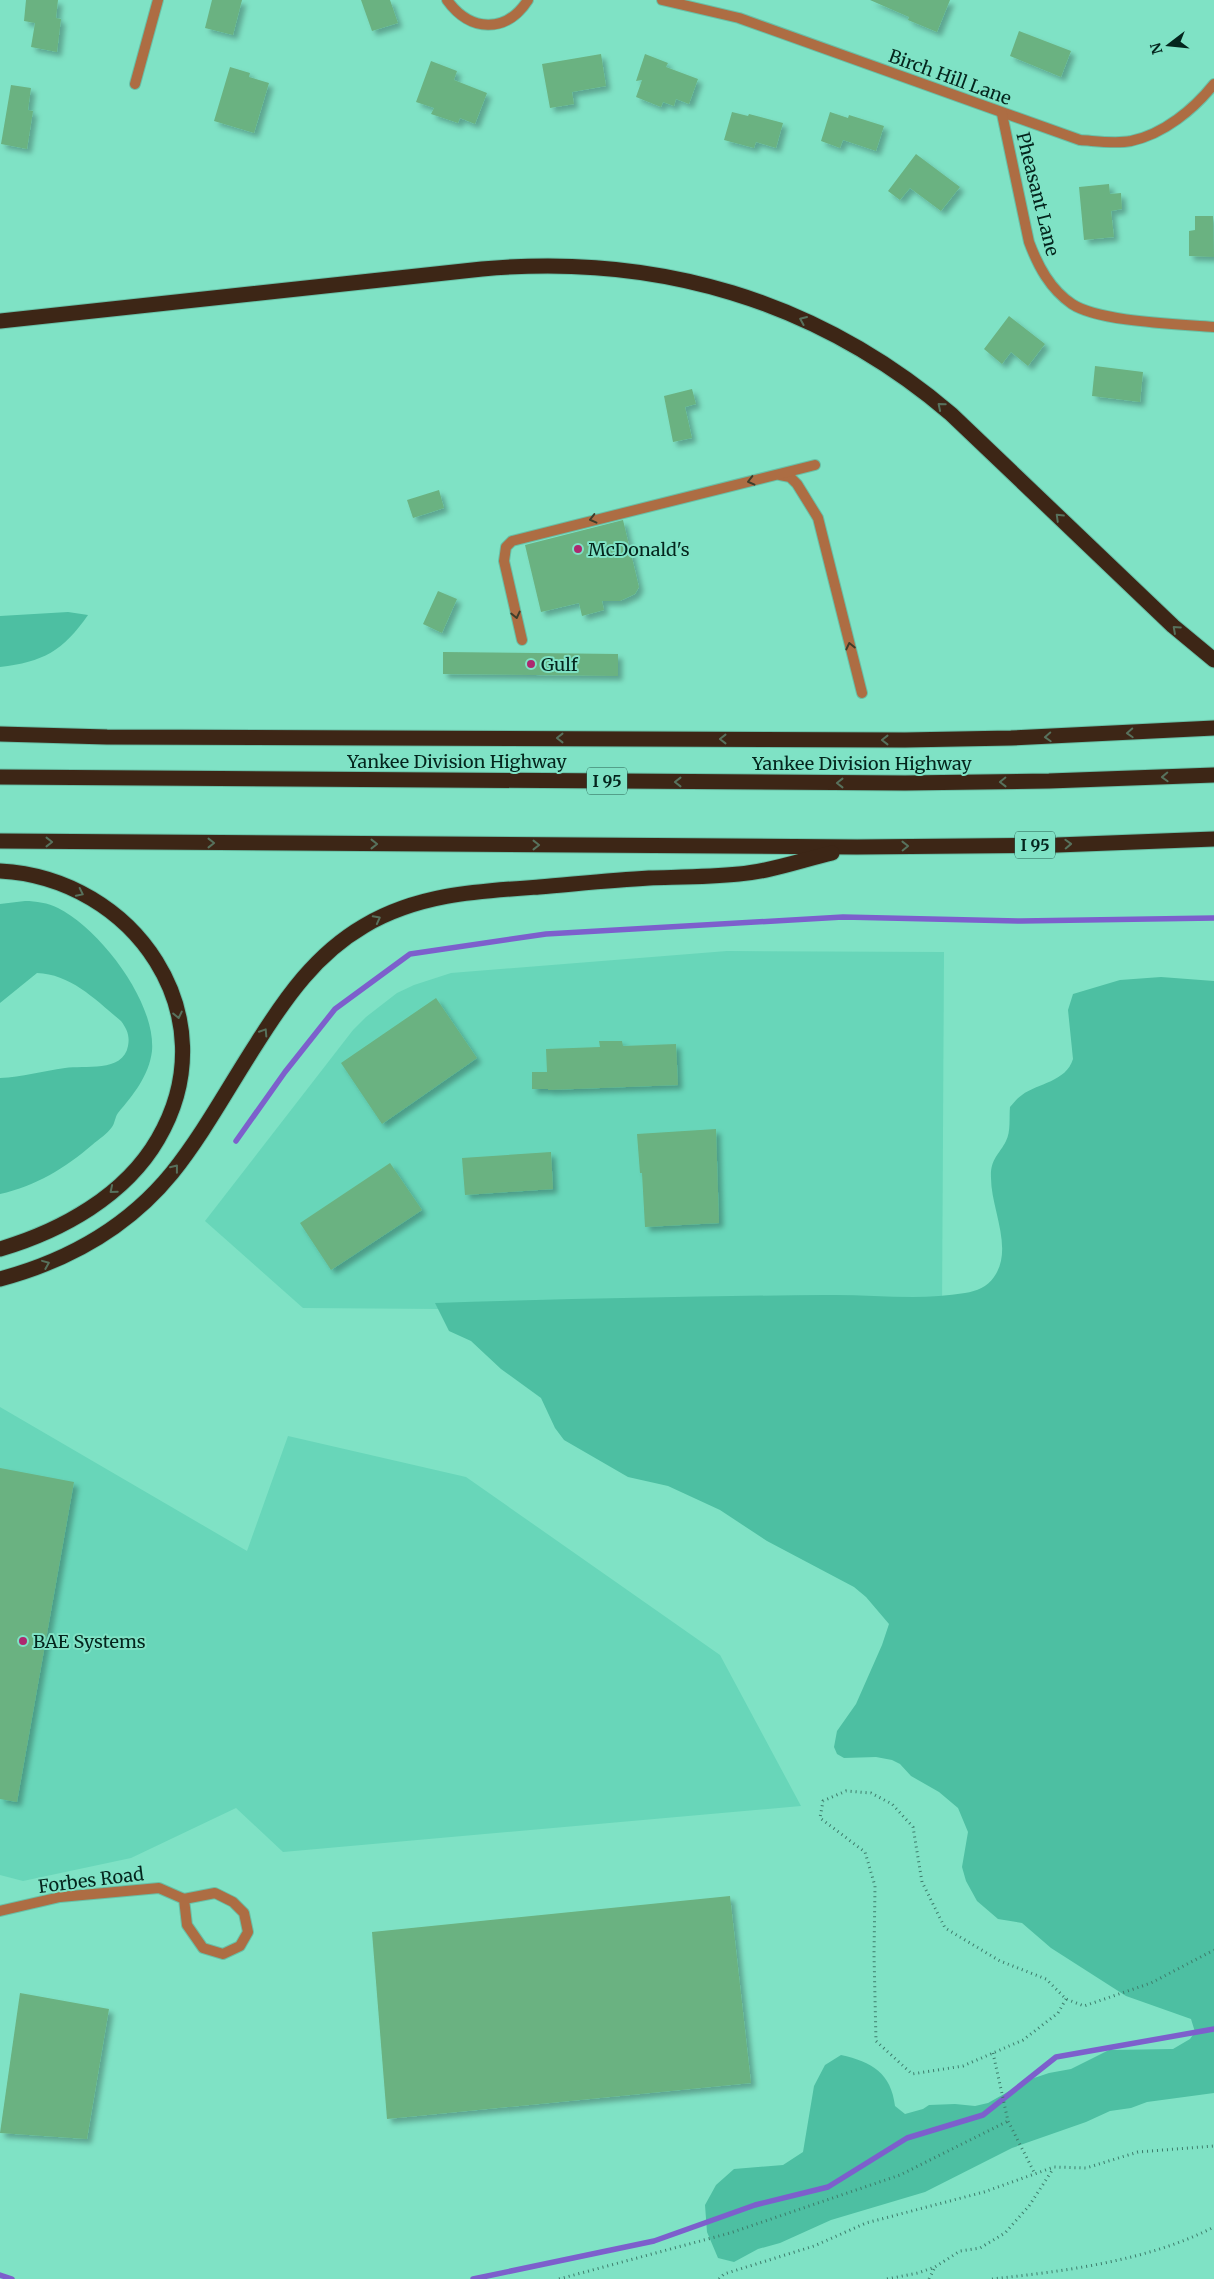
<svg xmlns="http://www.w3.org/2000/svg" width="1214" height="2279" viewBox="0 0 1214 2279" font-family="Merriweather,serif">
  <defs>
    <filter id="shadow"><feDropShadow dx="4.5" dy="4.5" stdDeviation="2.5" flood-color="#0004"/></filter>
  </defs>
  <rect width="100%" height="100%" fill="#7fe2c5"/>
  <g fill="#68d6b9">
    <polygon points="727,951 944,952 942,1313 303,1308 205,1221 353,1030 366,1017 397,993 414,985 451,973"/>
    <polygon points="0,1407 247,1551 288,1436 466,1477 720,1655 801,1806 283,1852 236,1808 131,1858 23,1881 0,1875"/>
  </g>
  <g fill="#4dbfa2">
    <path d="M 68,612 L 88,615 C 63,651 43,662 0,667 L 0,616 Z"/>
    <path d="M 25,901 C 36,901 48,903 58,908 C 100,929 156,1002 152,1051 C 149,1076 133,1095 118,1113 C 115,1117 115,1123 112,1127 C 107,1134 99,1139 92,1145 C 65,1168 36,1186 0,1194 L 0,1078 C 22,1077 43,1071 65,1068 C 84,1065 123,1073 128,1046 C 130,1036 127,1029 121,1021 C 97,1001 71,974 37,973 L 0,1003 L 0,904 Z"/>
    <path d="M 1161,977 L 1214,981 L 1214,2093 L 1147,2102 L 1131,2108 L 1110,2111 L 1086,2122 L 1012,2148 L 925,2192 L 831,2220 L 780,2243 L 758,2249 L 734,2262 L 718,2258 L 707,2232 L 705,2205 L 716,2185 L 734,2169 L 783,2165 L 803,2152 L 814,2086 L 825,2065 L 841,2055 C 872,2062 891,2073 895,2106 L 905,2114 L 923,2109 L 929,2105 L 955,2104 L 975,2106 L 988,2103 L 1031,2079 L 1049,2073 L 1071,2069 L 1109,2050 L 1173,2049 L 1190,2039 L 1195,2032 L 1191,2019 L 1126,1996 L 1051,1948 L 1022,1923 L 998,1919 L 977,1901 L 966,1881 L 962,1867 L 968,1832 L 958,1808 L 939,1792 L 911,1776 L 900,1764 L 892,1760 L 876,1757 L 844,1758 L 837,1754 L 834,1747 L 837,1731 L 856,1704 L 882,1645 L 889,1624 L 866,1597 L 854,1587 L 767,1541 L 720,1510 L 668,1486 L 628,1477 L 564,1440 L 555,1428 L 541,1398 L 501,1369 L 471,1341 L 449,1331 L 435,1303 C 565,1299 695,1296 825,1295 C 871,1294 919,1301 965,1293 C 977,1291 987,1287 994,1277 C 1014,1249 991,1209 991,1178 C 990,1159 999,1155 1006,1141 C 1011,1132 1009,1117 1010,1107 C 1014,1103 1017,1098 1022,1095 C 1038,1083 1066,1082 1073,1059 L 1068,1010 L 1073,994 L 1120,980 Z"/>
  </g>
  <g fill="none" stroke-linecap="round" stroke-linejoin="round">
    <g stroke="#7d5fcc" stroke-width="5.5">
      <polyline points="236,1141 285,1072 335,1009 410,954 546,934 843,917 1021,921 1214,918"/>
      <polyline points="0,2275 12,2279"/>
      <polyline points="473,2279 654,2241 755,2205 828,2187 907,2138 983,2115 1056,2057 1214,2029"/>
    </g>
  </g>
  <g fill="#6ab281" filter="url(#shadow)">
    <polygon points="26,0 58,0 56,18 61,19 57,52 31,47 35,23 24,21"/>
    <polygon points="212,0 242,0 233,35 205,28"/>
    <polygon points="361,0 390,0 398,23 372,31"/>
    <polygon points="870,0 950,0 937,32 908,20 909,17"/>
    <polygon points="1019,31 1071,51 1061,77 1010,56"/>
    <polygon points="601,54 606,86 572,92 574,104 550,108 542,64"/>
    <polygon points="645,54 668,63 666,67 698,79 689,104 676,99 674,106 663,102 661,107 636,97 642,80 636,81"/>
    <polygon points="431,61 457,71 454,80 487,93 475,124 460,118 458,123 431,114 434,108 416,102"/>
    <polygon points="230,67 250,73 249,77 269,83 254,133 214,121"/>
    <polygon points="11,85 31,88 28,110 33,111 27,149 1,144"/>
    <polygon points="732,112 748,116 749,114 783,123 776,148 756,142 754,148 724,140"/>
    <polygon points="830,112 848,118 849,115 884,126 876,151 843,140 840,148 821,141"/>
    <polygon points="916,154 960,187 941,211 910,188 900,200 888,191"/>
    <polygon points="1109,184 1110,194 1121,193 1122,209 1111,211 1114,237 1084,240 1079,187"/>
    <polygon points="1195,216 1213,216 1214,257 1189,256 1189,231 1195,230"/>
    <polygon points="1009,316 1045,344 1028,366 1011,352 1002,364 984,349"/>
    <polygon points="1095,366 1143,372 1140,402 1092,396"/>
    <polygon points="692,389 696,404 685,407 692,438 673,442 664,396"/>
    <polygon points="439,490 444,508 413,518 407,500"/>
    <polygon points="623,520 639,587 635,594 620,601 602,601 604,610 582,616 579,603 541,612 525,545"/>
    <polygon points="438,591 457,599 442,633 423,624"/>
    <polygon points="443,652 618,654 618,676 443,674"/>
    <polygon points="436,998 477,1058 382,1124 341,1063"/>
    <polygon points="599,1041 622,1041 623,1046 676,1044 678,1085 548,1090 548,1089 532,1089 532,1072 547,1072 546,1049 600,1047"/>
    <polygon points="716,1129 719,1223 645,1227 642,1173 640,1173 637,1134"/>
    <polygon points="551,1152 553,1189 465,1195 462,1158"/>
    <polygon points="390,1163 422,1210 331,1270 300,1223"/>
    <polygon points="0,1468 74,1482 17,1802 0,1799"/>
    <polygon points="730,1896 751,2083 387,2119 372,1932"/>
    <polygon points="20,1993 109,2009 87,2139 0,2133"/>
  </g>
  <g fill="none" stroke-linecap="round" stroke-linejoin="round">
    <defs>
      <g id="lane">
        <polyline points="780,475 790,477 797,484 818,518 862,693"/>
        <polyline points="522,640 504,561 506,547 512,541 815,465"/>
      </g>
      <g id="street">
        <path d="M 447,0 C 470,32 506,34 528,0"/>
        <path d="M 662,0 L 739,18 L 1080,140 C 1096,141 1115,144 1131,141 C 1164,134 1194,109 1214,84"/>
        <polyline points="135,84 158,0"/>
        <path d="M 1002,114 L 1029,242 C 1038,266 1050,289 1072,304 C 1099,322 1179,324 1214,327"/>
        <polyline points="0,1911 60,1897 159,1888 184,1899 215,1893 233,1902 244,1913 248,1932 240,1946 223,1954 203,1948 187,1925 184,1899"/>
      </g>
      <g id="highway">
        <path d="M 0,321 L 482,269 C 657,253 817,300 951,414 L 1173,626 L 1214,660"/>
        <polyline points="0,734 107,737 905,740 1011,738 1214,728"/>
        <polyline points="0,777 905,783 1049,781 1214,775"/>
        <polyline points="0,841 857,847 1057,845 1214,839"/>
        <path d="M 0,871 C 134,878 230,1016 158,1139 C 125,1196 61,1231 0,1249"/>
        <path d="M 0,1279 C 67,1261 128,1227 172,1173 C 204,1133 229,1086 257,1043 C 286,997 316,954 364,926 C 418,894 478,891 539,887 C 575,884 612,880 649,878 C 679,877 709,877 739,874 C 769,872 802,860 832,853"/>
      </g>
    </defs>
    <use href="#lane" stroke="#69c0a7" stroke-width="12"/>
    <use href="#street" stroke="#69c0a7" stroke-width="12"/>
    <use href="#highway" stroke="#69c0a7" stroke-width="17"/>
    <g stroke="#3d7c6b" stroke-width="3" stroke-dasharray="1 4" stroke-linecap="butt">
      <polyline points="1066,1999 1058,2013 1023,2040 963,2066 912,2074 876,2041 874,1954 875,1886 865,1852 820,1818 823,1801 846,1791 871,1793 892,1804 913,1827 922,1882 945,1928 1000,1961 1046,1979 1066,1999 1084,2006 1151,1983 1214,1950"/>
      <polyline points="993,2053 1008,2121 1035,2174"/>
      <polyline points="559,2279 730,2233 900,2175 1008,2121"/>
      <polyline points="719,2279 724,2274 814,2246 866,2223 984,2192 1054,2167 1086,2168 1138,2152 1214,2146"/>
      <polyline points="887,2279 918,2273 935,2267 960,2251 980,2248 1005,2233 1029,2206 1053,2169"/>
      <polyline points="929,2279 935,2267"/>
      <path d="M 992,2279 C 1065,2271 1148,2261 1214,2227"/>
    </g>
    <use href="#lane" stroke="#ad6d43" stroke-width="10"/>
    <use href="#street" stroke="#ad6d43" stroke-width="10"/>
    <use href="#highway" stroke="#3d2616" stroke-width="15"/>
  </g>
  <defs><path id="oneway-chevron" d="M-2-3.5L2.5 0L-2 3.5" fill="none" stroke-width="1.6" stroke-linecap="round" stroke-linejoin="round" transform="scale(1.25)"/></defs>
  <g stroke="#57715c">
    <use href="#oneway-chevron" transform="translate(803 320) rotate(-157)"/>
    <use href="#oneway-chevron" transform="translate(941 406) rotate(-140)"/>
    <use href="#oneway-chevron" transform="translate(1059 517) rotate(-136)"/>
    <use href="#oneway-chevron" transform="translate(1176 629) rotate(-138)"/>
    <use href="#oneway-chevron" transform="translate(1130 733) rotate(177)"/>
    <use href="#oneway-chevron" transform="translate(1048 737) rotate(177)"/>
    <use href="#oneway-chevron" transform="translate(560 738) rotate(-180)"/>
    <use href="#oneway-chevron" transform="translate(723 739) rotate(-180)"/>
    <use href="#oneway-chevron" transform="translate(885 740) rotate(-180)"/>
    <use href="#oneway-chevron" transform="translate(1165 777) rotate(178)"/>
    <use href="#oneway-chevron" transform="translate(678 782) rotate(-180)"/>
    <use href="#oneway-chevron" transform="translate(1003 782) rotate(179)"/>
    <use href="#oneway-chevron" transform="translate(840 783) rotate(-180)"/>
    <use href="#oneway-chevron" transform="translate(49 842)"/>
    <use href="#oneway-chevron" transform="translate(211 843)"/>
    <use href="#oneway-chevron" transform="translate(374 844)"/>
    <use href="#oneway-chevron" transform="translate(1068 844) rotate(-2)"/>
    <use href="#oneway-chevron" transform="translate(536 845)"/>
    <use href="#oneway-chevron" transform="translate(905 846) rotate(-1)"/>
    <use href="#oneway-chevron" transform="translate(80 893) rotate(26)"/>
    <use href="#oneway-chevron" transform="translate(377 919) rotate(-28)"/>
    <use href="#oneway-chevron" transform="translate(178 1015) rotate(78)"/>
    <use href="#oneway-chevron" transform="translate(264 1032) rotate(-57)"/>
    <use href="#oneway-chevron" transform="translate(175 1168) rotate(-52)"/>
    <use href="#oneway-chevron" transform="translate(113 1190) rotate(140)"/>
    <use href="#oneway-chevron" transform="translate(46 1264) rotate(-22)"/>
  </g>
  <g stroke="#3f3e2a">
    <use href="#oneway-chevron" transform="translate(751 481) rotate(166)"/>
    <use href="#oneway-chevron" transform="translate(593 519) rotate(166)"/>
    <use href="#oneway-chevron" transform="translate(516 615) rotate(77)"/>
    <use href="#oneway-chevron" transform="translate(850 646) rotate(-103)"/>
  </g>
  <g fill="#ad286f" stroke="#7fe2c5" stroke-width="2">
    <circle cx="578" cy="549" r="5"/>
    <circle cx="531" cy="664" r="5"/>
    <circle cx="23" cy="1641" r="5"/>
  </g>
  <g text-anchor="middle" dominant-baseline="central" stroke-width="4" stroke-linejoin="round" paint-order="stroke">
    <g fill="#7fe2c5" stroke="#295e4f" stroke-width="1">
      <rect x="587" y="767.5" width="40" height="27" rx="4"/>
      <rect x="1015" y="831.5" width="40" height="27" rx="4"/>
    </g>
    <g font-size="16" font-weight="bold" fill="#04251d">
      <text x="607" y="781">I 95</text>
      <text x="1035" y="845">I 95</text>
    </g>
    <g font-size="18" fill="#04251d" stroke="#7fe2c5">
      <text transform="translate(950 77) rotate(20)">Birch Hill Lane</text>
      <text transform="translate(1038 194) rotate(76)">Pheasant Lane</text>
      <text x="457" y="761">Yankee Division Highway</text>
      <text x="862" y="763">Yankee Division Highway</text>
      <text transform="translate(91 1880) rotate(-7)">Forbes Road</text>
    </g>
    <g font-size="18" fill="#04251d" stroke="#7fe2c5" text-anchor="start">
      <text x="588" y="549">McDonald's</text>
      <text x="541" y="664">Gulf</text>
      <text x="33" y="1641">BAE Systems</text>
    </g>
  </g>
  <g transform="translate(1169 45) rotate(254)" stroke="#7fe2c5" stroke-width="4" paint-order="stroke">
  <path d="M0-4L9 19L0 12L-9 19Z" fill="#04251d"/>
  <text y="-8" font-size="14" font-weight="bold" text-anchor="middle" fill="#04251d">N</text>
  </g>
</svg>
